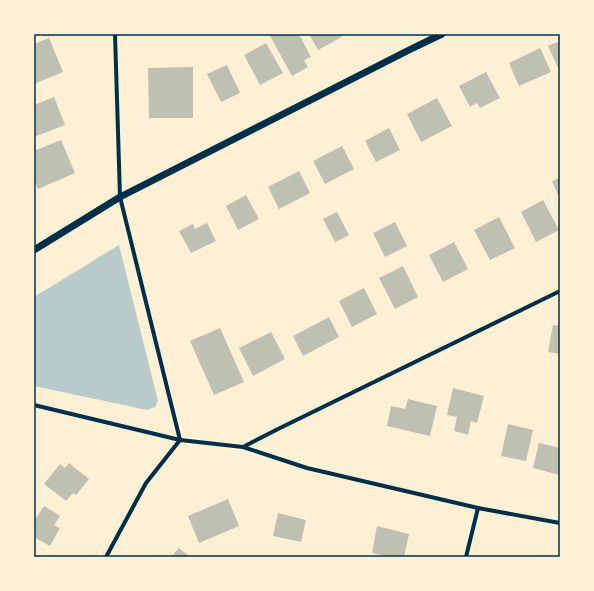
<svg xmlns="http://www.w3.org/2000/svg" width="594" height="591" viewBox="0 0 594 591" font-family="Cabin,sans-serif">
  <rect width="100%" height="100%" fill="#fdf0d5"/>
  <polygon fill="#b9caca" points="119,245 158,401 155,407 147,410 34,386 34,297"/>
  <g fill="#bec0b2">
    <polygon points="269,34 299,34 311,57 304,60 308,67 292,76"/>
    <polygon points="309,34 341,34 342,37 318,50"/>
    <polygon points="49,38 63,72 34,84 34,44"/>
    <polygon points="560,41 560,72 548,46"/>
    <polygon points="266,43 283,73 260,85 244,55"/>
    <polygon points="540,48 551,72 519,86 509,63"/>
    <polygon points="227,65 240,93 221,102 207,74"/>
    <polygon points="193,67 193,118 149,118 148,68"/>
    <polygon points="486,72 500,98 480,108 477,103 470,107 459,86"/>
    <polygon points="54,97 65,125 34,137 34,105"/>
    <polygon points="437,98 452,126 421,142 407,114"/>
    <polygon points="389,128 400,150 376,162 365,141"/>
    <polygon points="61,140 75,173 38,189 34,179 34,151"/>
    <polygon points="342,146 354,169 325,184 313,161"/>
    <polygon points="299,171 310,193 279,209 268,187"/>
    <polygon points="560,178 560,199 552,181"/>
    <polygon points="246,195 259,219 238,230 226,206"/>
    <polygon points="543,200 559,230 536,242 521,212"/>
    <polygon points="337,212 349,235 335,242 323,219"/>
    <polygon points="499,217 515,248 490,260 474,230"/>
    <polygon points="395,222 407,246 385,257 373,233"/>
    <polygon points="207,223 216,241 191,253 179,231 193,224 195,229"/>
    <polygon points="454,242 468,269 443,282 429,255"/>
    <polygon points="403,266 418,297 395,309 379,278"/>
    <polygon points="364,288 377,314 352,327 339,301"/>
    <polygon points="329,317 339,337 303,356 293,336"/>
    <polygon points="553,325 560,326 560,354 548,352"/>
    <polygon points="220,328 244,382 214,395 190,341"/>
    <polygon points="271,332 285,359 253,376 239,348"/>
    <polygon points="453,388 484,396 477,423 471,421 468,435 454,431 457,417 447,415"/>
    <polygon points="408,399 437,406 430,436 387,426 391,406 405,409"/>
    <polygon points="508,424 533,430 526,461 501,456"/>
    <polygon points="539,443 560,448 560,475 533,468"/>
    <polygon points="69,463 89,479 76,495 73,493 66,501 44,484 60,464 65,468"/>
    <polygon points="228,499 239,526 199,543 188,516"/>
    <polygon points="44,506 60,516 54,525 60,528 50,546 34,537 34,521"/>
    <polygon points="278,513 306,520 301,542 273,536"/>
    <polygon points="377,526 409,534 404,557 390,557 372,553"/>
    <polygon points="179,548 190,557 171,557"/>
  </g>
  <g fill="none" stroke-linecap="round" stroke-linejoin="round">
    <g stroke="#003049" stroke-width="4">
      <polyline points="115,34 120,197 180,440"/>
      <polyline points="34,405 180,440 243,447 307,468 478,508 560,523"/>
      <polyline points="243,447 278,429 560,291"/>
      <polyline points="106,557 146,483 180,440"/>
      <polyline points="466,557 478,508"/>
    </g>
    <polyline stroke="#003049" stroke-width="7" points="34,250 120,197 409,50 442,34"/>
  </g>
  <rect width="594" height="591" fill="none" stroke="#fdf0d5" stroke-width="70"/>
  <rect x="35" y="35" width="524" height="521" fill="none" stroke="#003049" stroke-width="1.5"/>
</svg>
